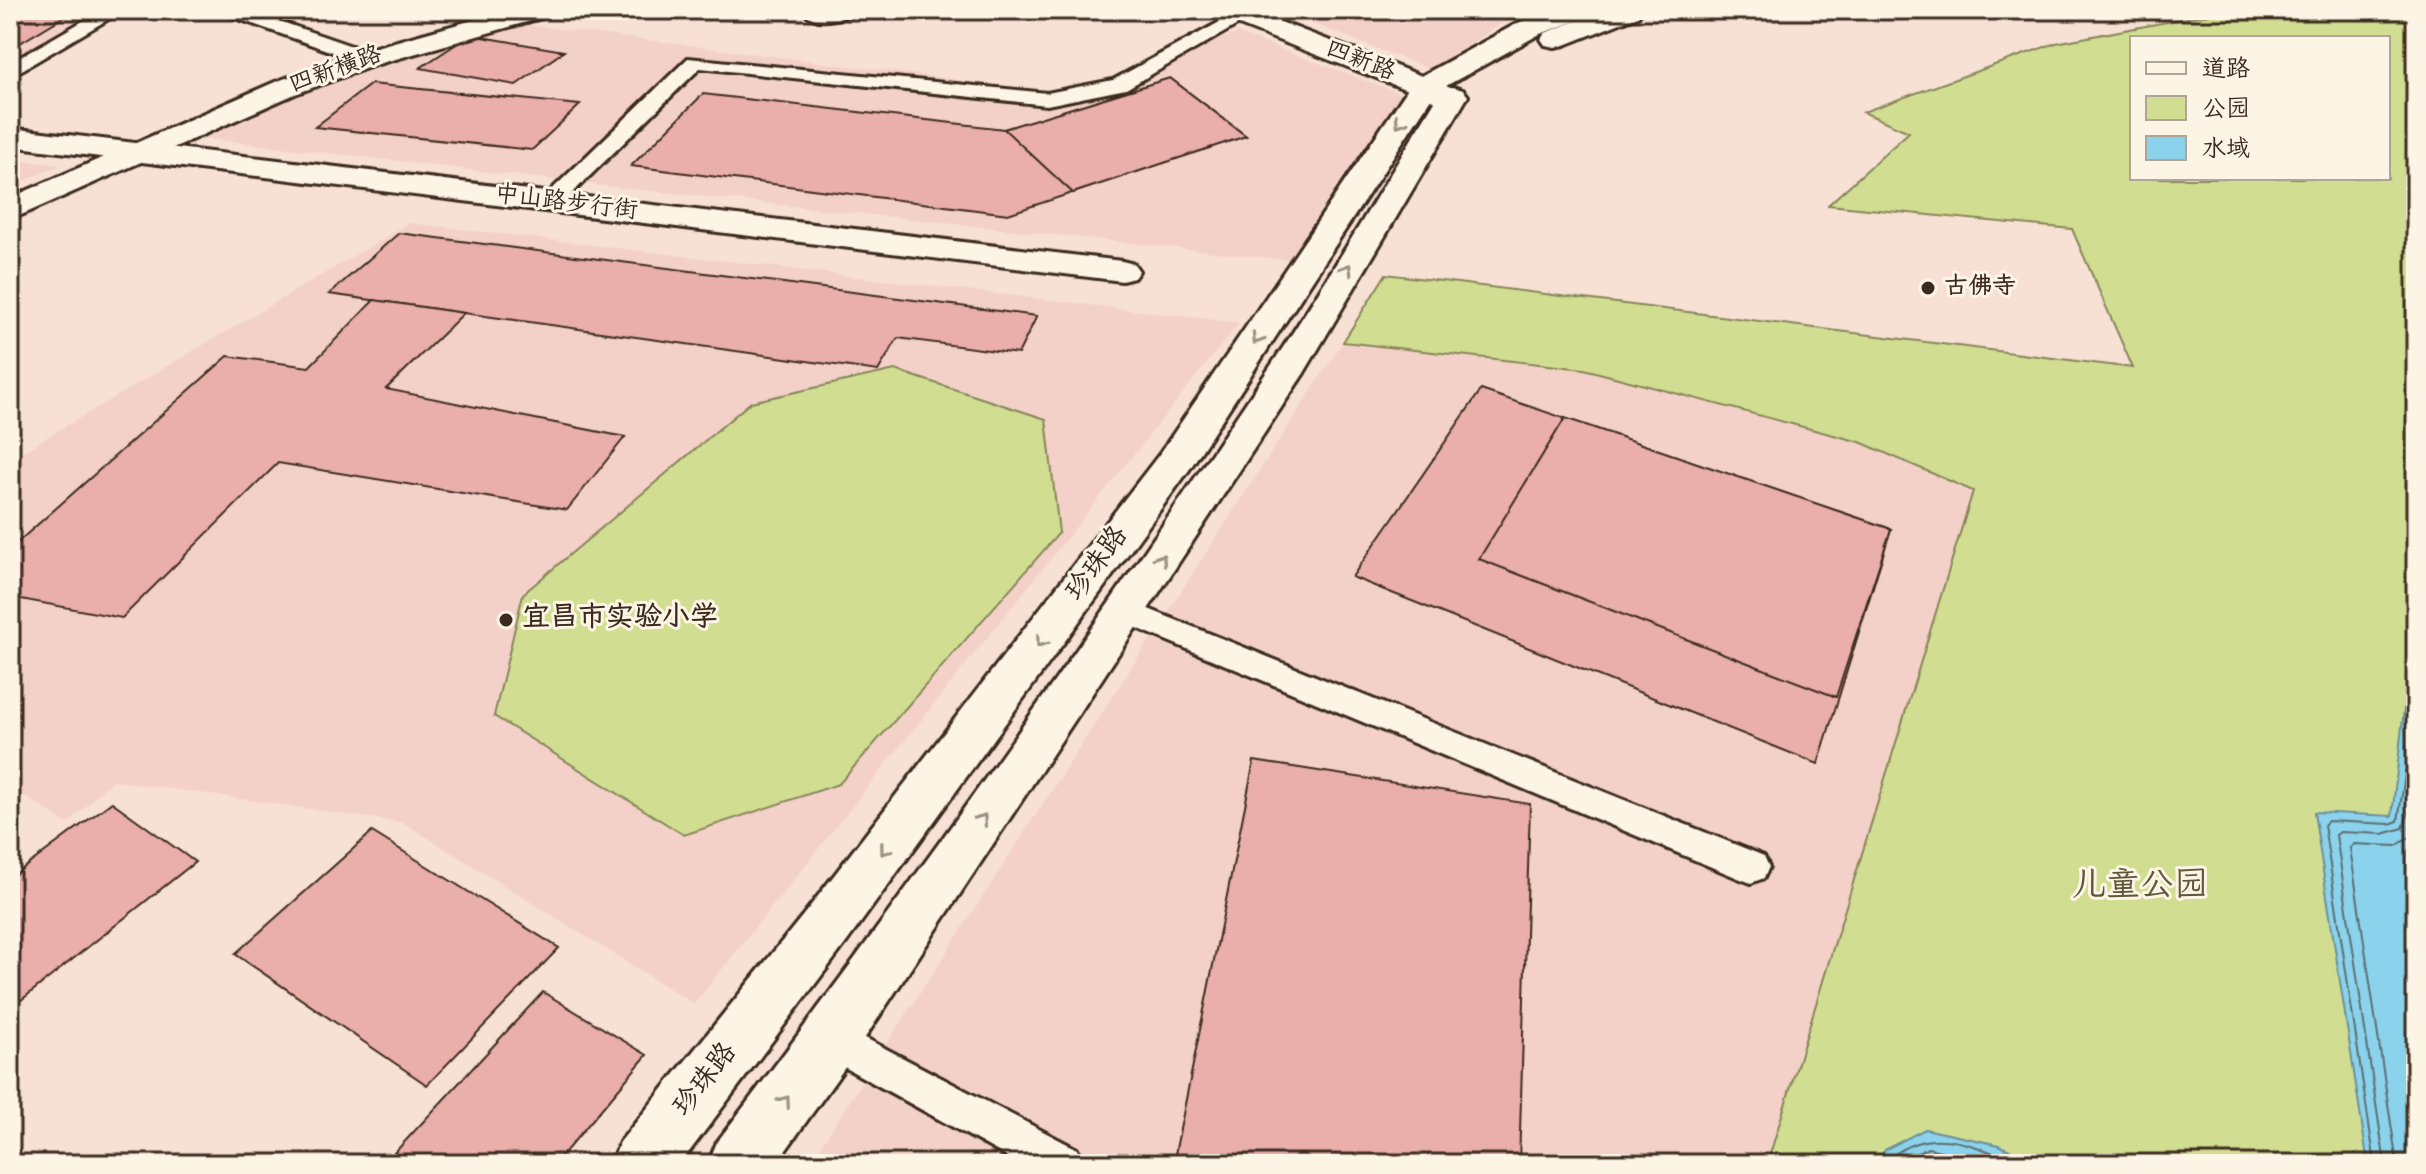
<svg xmlns="http://www.w3.org/2000/svg" width="2426" height="1174" viewBox="0 0 2426 1174" font-family="Dekko,'LXGW WenKai TC',sans-serif">
  <rect width="100%" height="100%" fill="#f7e0d4"/>
  <filter id="ink" filterUnits="userSpaceOnUse"><feTurbulence type="fractalNoise" baseFrequency=".0125" numOctaves="2"/><feDisplacementMap in="SourceGraphic" scale="16" xChannelSelector="R" yChannelSelector="G"/><feConvolveMatrix kernelMatrix="1 2 1 2 8 2 1 2 1" color-interpolation-filters="sRGB"/></filter>
  <g filter="url(#ink)">
    <g fill="#f3d1c8">
      <polygon points="10,10 103,10 10,63"/>
      <polygon points="1278,10 1534,10 1497,26 1432,70"/>
      <polygon points="512,23 1044,91 1112,79 1237,33 1402,94 1289,260 588,184 197,137 370,62"/>
      <polygon points="10,159 60,165 10,187"/>
      <polygon points="410,223 1239,323 694,1004 404,823 112,780 68,824 10,787 10,459"/>
      <polygon points="1343,342 1584,369 1860,442 1974,491 1767,1164 809,1164"/>
    </g>
    <g fill="#d1de92" stroke="#868458" stroke-width="2" fill-rule="evenodd">
      <path d="M 2230,10 L 2416,10 L 2416,1164 L 1767,1164 L 1973,491 L 1860,442 L 1584,369 L 1343,342 L 1386,274 L 2133,368 L 2072,229 L 1828,205 L 1909,132 L 1863,112 L 2056,43 ZM 2132,38 L 2388,38 L 2388,178 L 2132,178 Z"/>
      <polygon points="895,370 1046,419 1059,533 839,784 684,835 494,716 523,594 751,402"/>
    </g>
    <g fill="#8bd3ed" stroke="#6b8f9a" stroke-width="2">
      <polygon points="2416,695 2416,1164 2368,1164 2314,812 2392,816 2405,699"/>
      <polygon points="1925,1129 1999,1145 2038,1164 1873,1164 1886,1149"/>
    </g>
    <g fill="none" stroke-linecap="round" stroke-linejoin="round">
      <g stroke="#5b6e71" stroke-width="2">
        <path d="M 1884,1164 C 1924,1121 1973,1144 2019,1164"/>
        <polyline points="1896,1164 1928,1148 1996,1164"/>
        <polyline points="2375,1164 2324,825 2328,821 2390,824 2398,821 2416,703"/>
        <polyline points="2385,1164 2336,835 2340,832 2383,834 2403,828 2411,807 2416,764"/>
        <polyline points="2397,1164 2350,848 2354,844 2396,846 2416,833"/>
      </g>
    </g>
    <g fill="#eaaeab" stroke="#3b2a1e" stroke-width="2">
      <polygon points="10,10 75,10 10,49"/>
      <polygon points="470,35 564,51 516,85 420,68"/>
      <polygon points="1170,78 1246,136 1008,214 631,166 703,94 1004,129"/>
      <polygon points="1170,78 1246,136 1073,193 1004,129"/>
      <polygon points="371,84 580,105 532,150 315,127"/>
      <polygon points="399,233 1037,316 1018,354 898,338 878,371 329,294"/>
      <polygon points="374,300 464,313 386,389 625,437 567,510 278,463 122,618 10,597 10,549 228,356 309,367"/>
      <polygon points="1481,390 1891,529 1818,764 1352,577"/>
      <polygon points="1565,418 1891,529 1836,697 1479,559"/>
      <polygon points="1254,761 1530,804 1519,1164 1173,1164"/>
      <polygon points="112,802 195,862 10,1009 10,878"/>
      <polygon points="372,832 559,948 427,1085 235,954"/>
      <polygon points="543,992 647,1055 555,1164 384,1164"/>
    </g>
    <g fill="none" stroke-linecap="round" stroke-linejoin="round">
      <defs>
        <g id="service">
          <polygon points="102,10 124,10 10,77 10,63"/>
          <polygon points="221,10 247,10 375,54 378,58 375,62 361,62 224,14"/>
          <path d="M 802,10 L 858,10 L 855,14 C 836,19 816,27 802,10 Z"/>
          <polygon points="1240,11 1246,12 1249,16 1246,20 1126,89 1047,105 700,68 558,207 542,207 539,202 688,58 1047,93 1113,80"/>
          <polygon points="1126,600 1764,856 1769,867 1764,878 1751,883 1738,878 1115,619 1111,611 1115,603"/>
          <polygon points="831,1020 1077,1149 1083,1164 1020,1164 817,1052 811,1039 817,1026"/>
        </g>
        <polygon id="pedestrian" points="10,128 1122,261 1134,264 1139,271 1134,278 1122,281 10,146"/>
        <polygon id="minor" points="509,10 552,10 548,16 378,64 295,94 10,220 10,198 275,82 358,52"/>
        <polygon id="tertiary" points="1212,10 1249,10 1461,91 1466,97 1461,103 1451,106 1441,103 1216,16"/>
        <g id="secondary">
          <polygon points="1556,10 1594,10 1590,16 1540,34 1435,92 1189,470 846,943 680,1164 611,1164 620,1142 808,909 1161,452 1414,80 1520,22"/>
          <polygon points="1605,10 1642,10 1638,16 1565,45 1555,47 1545,45 1541,39 1545,33"/>
          <path d="M 1453,87 L 1463,90 L 1468,96 L 1304,373 L 851,1059 L 776,1164 L 708,1164 L 717,1142 C 908,892 1091,634 1266,373 C 1327,283 1381,188 1438,96 L 1443,90 Z"/>
        </g>
      </defs>
      <use href="#service" stroke="#3b2a1e" stroke-width="6"/>
      <use href="#pedestrian" stroke="#3b2a1e" stroke-width="6"/>
      <use href="#minor" stroke="#3b2a1e" stroke-width="6"/>
      <use href="#tertiary" stroke="#3b2a1e" stroke-width="6"/>
      <use href="#secondary" stroke="#3b2a1e" stroke-width="6"/>
      <use href="#service" fill="#fcf5e5" fill-rule="evenodd"/>
      <use href="#pedestrian" fill="#fcf5e5" fill-rule="evenodd"/>
      <use href="#minor" fill="#fcf5e5" fill-rule="evenodd"/>
      <use href="#tertiary" fill="#fcf5e5" fill-rule="evenodd"/>
      <use href="#secondary" fill="#fcf5e5" fill-rule="evenodd"/>
    </g>
    <defs><path id="oneway-chevron" d="M-2-3.5L2.5 0L-2 3.5" fill="none" stroke-width="1.6" stroke-linecap="round" stroke-linejoin="round" transform="scale(2)"/></defs>
    <g stroke="#9c9082">
      <use href="#oneway-chevron" transform="translate(1400 122) rotate(123)"/>
      <use href="#oneway-chevron" transform="translate(1347 269) rotate(-59)"/>
      <use href="#oneway-chevron" transform="translate(1257 339) rotate(123)"/>
      <use href="#oneway-chevron" transform="translate(1161 559) rotate(-56)"/>
      <use href="#oneway-chevron" transform="translate(1041 642) rotate(127)"/>
      <use href="#oneway-chevron" transform="translate(982 819) rotate(-55)"/>
      <use href="#oneway-chevron" transform="translate(885 850) rotate(127)"/>
      <use href="#oneway-chevron" transform="translate(785 1101) rotate(-54)"/>
    </g>
  </g>
  <g fill="#3b2a1e" stroke="#fcf5e5" stroke-width="3">
    <circle cx="1928" cy="288" r="8"/>
    <circle cx="506" cy="620" r="8"/>
  </g>
  <g text-anchor="middle" dominant-baseline="central" stroke-width="6" stroke-linejoin="round" paint-order="stroke">
    <g font-size="24" fill="#3b2a1e" stroke="#fcf5e5">
      <text transform="translate(1360 62) rotate(21)">四新路</text>
      <text transform="translate(336 71) rotate(-20)">四新横路</text>
      <text transform="translate(566 204) rotate(7)">中山路步行街</text>
    </g>
    <g font-size="24" font-weight="bold" fill="#3b2a1e" stroke="#fcf5e5" text-anchor="start">
      <text x="1944" y="288">古佛寺</text>
    </g>
    <g font-size="28" fill="#3b2a1e" stroke="#fcf5e5">
      <text transform="translate(1099 565) rotate(-54)">珍珠路</text>
      <text transform="translate(707 1081) rotate(-52)">珍珠路</text>
    </g>
    <g font-size="28" font-weight="bold" fill="#3b2a1e" stroke="#fcf5e5" text-anchor="start">
      <text x="522" y="620">宜昌市实验小学</text>
    </g>
    <g font-size="34" fill="#60573b" stroke="#fcf5e5">
      <text x="2140" y="888">儿童公园</text>
    </g>
  </g>
  <rect width="2426" height="1174" fill="none" stroke="#fcf5e5" stroke-width="40"/>
  <rect x="20" y="20" width="2386" height="1134" fill="none" stroke="#3b2a1e" stroke-width="3" filter="url(#ink)"/>
  <rect x="2130" y="36" width="260" height="144" fill="#fcf5e5" stroke="#afa495" stroke-width="2"/>
  <rect x="2146" y="62" width="40" height="12" fill="#fcf5e5" stroke="#afa495" stroke-width="2"/>
  <text x="2202" y="76" font-size="24" fill="#3b2a1e">道路</text>
  <rect x="2146" y="96" width="40" height="24" fill="#d1de92" stroke="#afa495" stroke-width="2"/>
  <text x="2202" y="116" font-size="24" fill="#3b2a1e">公园</text>
  <rect x="2146" y="136" width="40" height="24" fill="#8bd3ed" stroke="#afa495" stroke-width="2"/>
  <text x="2202" y="156" font-size="24" fill="#3b2a1e">水域</text>
</svg>
